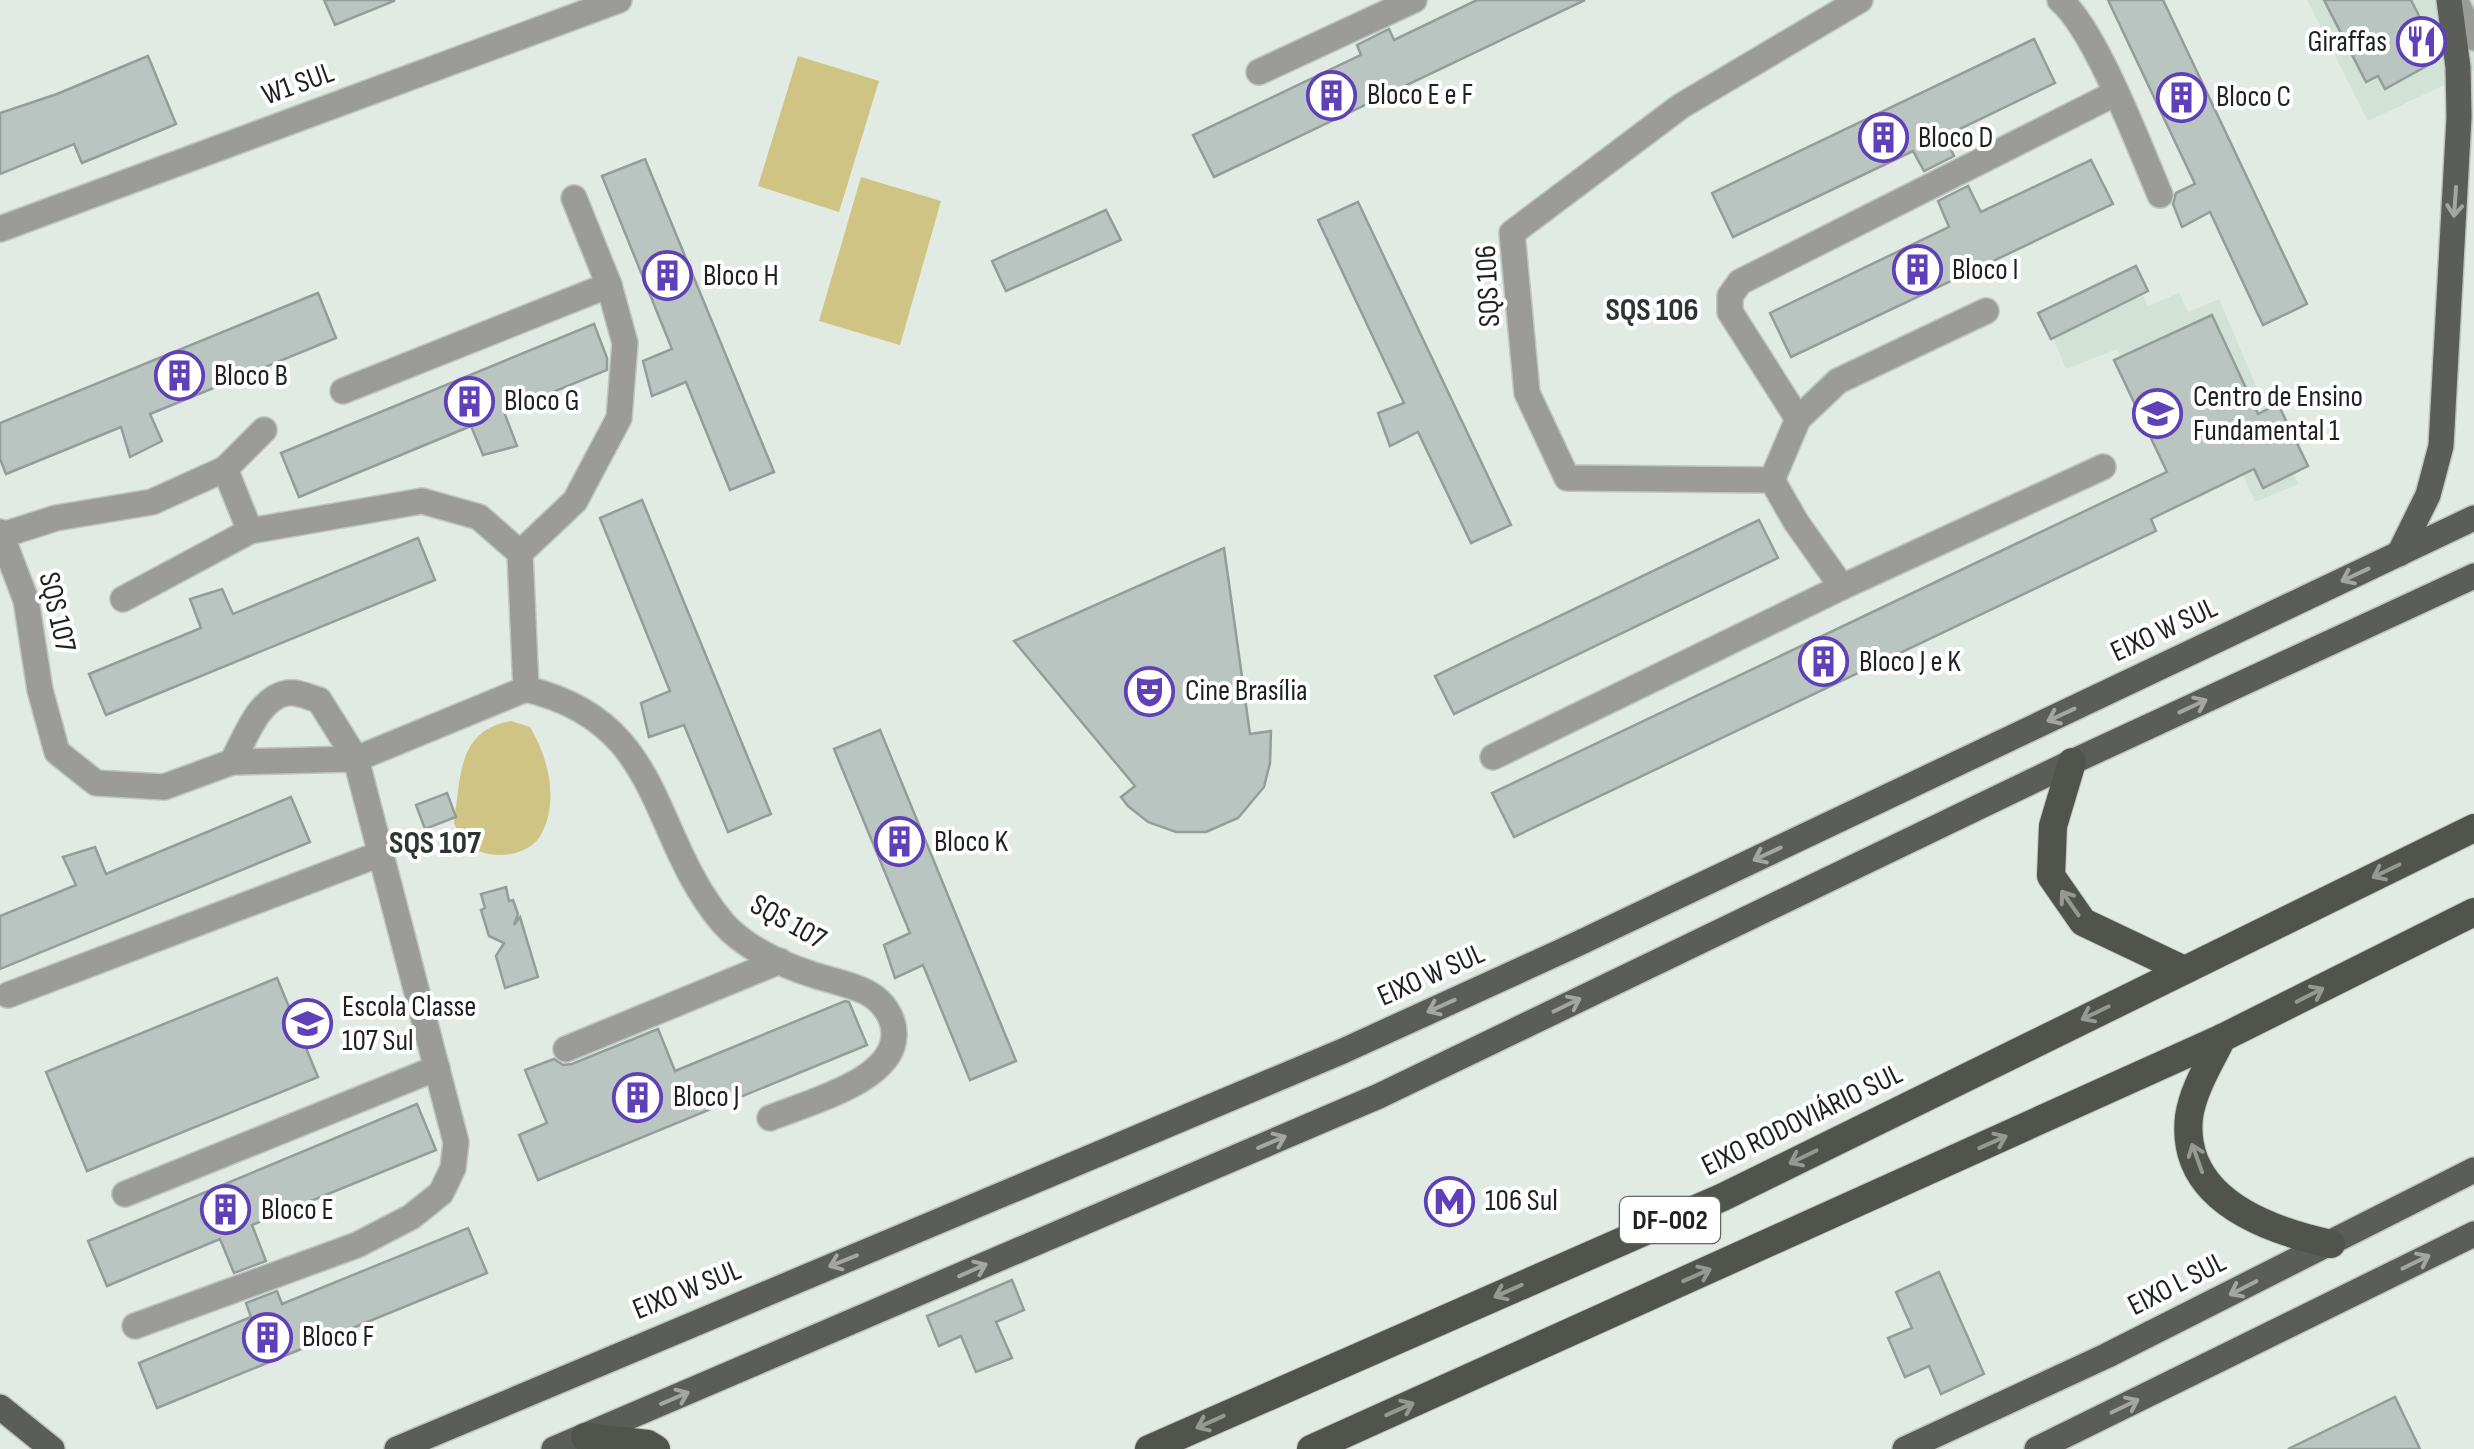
<svg xmlns="http://www.w3.org/2000/svg" width="2474" height="1449" viewBox="0 0 2474 1449" font-family="'Sofia Sans Condensed',sans-serif">
  <rect width="100%" height="100%" fill="#e2eae4"/>
  <g fill="#d3e2d7">
    <polygon points="2307,0 2474,0 2474,71 2368,121"/>
    <polygon points="2139,287 2148,306 2179,293 2188,312 2219,299 2298,484 2255,502 2241,471 2179,496 2117,349 2066,369 2048,326"/>
  </g>
  <g fill="#cfc483">
    <polygon points="798,56 879,81 839,212 758,186"/>
    <polygon points="861,177 941,201 900,345 819,321"/>
    <path d="M 511,721 L 530,727 C 548,757 559,799 542,833 C 530,858 486,862 466,843 C 461,839 457,829 454,823 C 461,777 457,730 511,721 Z"/>
  </g>
  <g fill="#bac5c2" stroke="#939d9a" stroke-width="2.5">
    <polygon points="324,0 394,0 394,1 335,25"/>
    <polygon points="1477,0 1585,0 1214,177 1193,135 1361,55 1357,45 1389,29 1394,40"/>
    <polygon points="2108,0 2163,0 2307,304 2263,325 2210,212 2182,227 2173,204 2176,193 2195,184"/>
    <polygon points="2324,0 2411,0 2435,48 2426,52 2432,63 2385,89 2378,76 2366,82"/>
    <polygon points="2034,39 2055,83 1945,136 1954,156 1924,171 1913,151 1733,237 1712,193"/>
    <polygon points="148,56 176,124 82,163 74,144 0,174 0,113 57,94"/>
    <polygon points="645,159 774,472 730,490 686,382 652,396 643,361 672,349 602,176"/>
    <polygon points="2091,160 2113,204 1791,357 1770,313 1949,227 1938,201 1968,186 1981,212"/>
    <polygon points="1358,202 1511,525 1471,543 1418,432 1390,446 1378,413 1404,403 1318,220"/>
    <polygon points="1106,210 1121,240 1006,291 992,261"/>
    <polygon points="2136,266 2148,291 2051,339 2038,313"/>
    <polygon points="318,293 336,338 150,414 162,441 130,457 121,427 6,474 0,459 0,423"/>
    <polygon points="2212,315 2258,414 2278,404 2308,466 2263,488 2254,469 2151,519 2156,531 1514,837 1492,793 2167,472 2114,360"/>
    <polygon points="594,324 607,358 607,370 504,412 517,446 483,455 471,426 299,497 281,453"/>
    <polygon points="642,500 771,814 728,832 684,725 649,737 641,703 670,691 600,518"/>
    <polygon points="1759,520 1778,558 1454,714 1435,676"/>
    <polygon points="418,538 435,580 106,715 89,674 201,628 190,599 222,589 233,614"/>
    <polygon points="1224,548 1250,734 1271,731 1270,763 1264,787 1238,818 1206,832 1176,832 1148,822 1128,806 1121,797 1135,786 1014,641"/>
    <polygon points="880,730 1016,1061 970,1080 923,965 895,978 884,945 910,933 834,749"/>
    <polygon points="447,793 456,817 425,829 416,805"/>
    <polygon points="291,797 310,842 0,969 0,916 76,885 63,857 95,847 106,874"/>
    <polygon points="506,887 509,901 513,900 518,914 514,925 520,917 538,977 505,988 496,956 504,943 489,936 481,910 485,908 481,894"/>
    <polygon points="277,978 318,1077 87,1171 46,1072"/>
    <polygon points="845,1001 849,1002 867,1045 538,1180 519,1135 547,1123 525,1070 554,1059 563,1065 572,1064 658,1029 675,1071"/>
    <polygon points="417,1104 436,1150 252,1225 266,1261 234,1273 220,1239 107,1286 88,1241"/>
    <polygon points="468,1228 487,1273 157,1408 139,1363 251,1317 246,1303 277,1291 282,1304"/>
    <polygon points="1939,1272 1984,1374 1941,1394 1929,1366 1905,1377 1888,1338 1912,1328 1896,1292"/>
    <polygon points="1012,1280 1024,1310 996,1322 1012,1358 976,1372 961,1336 939,1346 927,1316"/>
    <polygon points="2395,1397 2420,1449 2288,1449"/>
  </g>
  <g fill="none" stroke-linecap="round" stroke-linejoin="round">
    <defs>
      <g id="minor">
        <path d="M 2060,0 C 2095,29 2140,148 2160,195"/>
        <polyline points="1259,72 1414,0"/>
        <polyline points="343,391 609,285"/>
        <polyline points="1798,419 1730,312 1730,296 1740,282 2116,93"/>
        <polyline points="225,469 250,531"/>
        <polyline points="1772,480 1798,419 1838,381 1986,311"/>
        <polyline points="0,532 26,600 40,690 57,752 96,783 164,787 232,762 356,759 526,689 520,553 479,517 422,501 250,531 123,599"/>
        <polyline points="3,535 56,518 152,502 225,469 264,430"/>
        <polyline points="520,553 575,501 619,418 625,343 609,285 574,198"/>
        <polyline points="1842,587 2103,467"/>
        <path d="M 526,689 C 666,722 648,834 723,923 C 743,946 780,964 808,973 C 827,980 848,983 866,992 C 882,1000 894,1016 894,1034 C 895,1081 806,1103 770,1118"/>
        <polyline points="1493,757 1842,587 1796,522 1772,480 1567,478 1527,393 1512,233 1681,106 1860,0"/>
        <polyline points="8,995 380,854"/>
        <polyline points="566,1049 780,961"/>
        <polyline points="125,1194 437,1068"/>
        <path d="M 135,1326 L 357,1245 L 411,1217 L 441,1193 L 453,1168 L 456,1142 L 356,759 L 319,700 C 310,698 297,691 287,693 C 258,698 245,739 232,762"/>
      </g>
      <g id="tertiary">
        <polyline points="2455,0 2474,38"/>
        <polyline points="0,229 619,0"/>
      </g>
      <g id="primary">
        <polyline points="2399,554 2428,495 2441,446 2459,117 2458,67 2449,0"/>
        <polyline points="0,1407 52,1449"/>
        <polyline points="397,1449 1343,1051 1573,946 2474,518"/>
        <polyline points="554,1449 1379,1096 2072,762 2474,576"/>
        <polyline points="1905,1449 2106,1356 2474,1170"/>
        <polyline points="2037,1449 2474,1234"/>
      </g>
      <g id="trunk">
        <polyline points="2072,762 2053,826 2051,876 2083,922 2182,969"/>
        <path d="M 2222,1038 C 2210,1063 2193,1089 2189,1117 C 2180,1199 2267,1230 2331,1244"/>
        <polyline points="585,1437 648,1444 656,1449"/>
        <polyline points="1149,1449 1723,1197 2474,828"/>
        <polyline points="1311,1449 2222,1038 2474,912"/>
      </g>
    </defs>
    <use href="#minor" stroke="#bfc6c1" stroke-width="28"/>
    <use href="#tertiary" stroke="#bfc6c1" stroke-width="28"/>
    <use href="#primary" stroke="#bfc6c1" stroke-width="28"/>
    <use href="#trunk" stroke="#bfc6c1" stroke-width="30"/>
    <use href="#minor" stroke="#9b9c99" stroke-width="25"/>
    <use href="#tertiary" stroke="#9b9c99" stroke-width="25"/>
    <use href="#primary" stroke="#5b5e58" stroke-width="25"/>
    <use href="#trunk" stroke="#50544d" stroke-width="28"/>
  </g>
  <defs><path id="oneway-shaft" d="M-6 0H5M1.5-3L5.5 0L1.5 3" fill="none" stroke-width="1.6" stroke-linecap="round" stroke-linejoin="round" transform="scale(2.5)"/></defs>
  <g stroke="#a5a6a3">
    <use href="#oneway-shaft" transform="translate(2455 202) rotate(94)"/>
    <use href="#oneway-shaft" transform="translate(2355 575) rotate(155)"/>
    <use href="#oneway-shaft" transform="translate(2193 706) rotate(-25)"/>
    <use href="#oneway-shaft" transform="translate(2061 715) rotate(155)"/>
    <use href="#oneway-shaft" transform="translate(1767 854) rotate(155)"/>
    <use href="#oneway-shaft" transform="translate(1567 1005) rotate(-26)"/>
    <use href="#oneway-shaft" transform="translate(1441 1006) rotate(156)"/>
    <use href="#oneway-shaft" transform="translate(1272 1142) rotate(-23)"/>
    <use href="#oneway-shaft" transform="translate(843 1261) rotate(158)"/>
    <use href="#oneway-shaft" transform="translate(2416 1262) rotate(-26)"/>
    <use href="#oneway-shaft" transform="translate(973 1270) rotate(-24)"/>
    <use href="#oneway-shaft" transform="translate(2243 1288) rotate(153)"/>
    <use href="#oneway-shaft" transform="translate(675 1398) rotate(-23)"/>
    <use href="#oneway-shaft" transform="translate(2125 1406) rotate(-26)"/>
  </g>
  <g stroke="#969894">
    <use href="#oneway-shaft" transform="translate(2386 871) rotate(154)"/>
    <use href="#oneway-shaft" transform="translate(2070 903) rotate(-125)"/>
    <use href="#oneway-shaft" transform="translate(2310 995) rotate(-27)"/>
    <use href="#oneway-shaft" transform="translate(2095 1013) rotate(154)"/>
    <use href="#oneway-shaft" transform="translate(1993 1142) rotate(-24)"/>
    <use href="#oneway-shaft" transform="translate(1803 1157) rotate(154)"/>
    <use href="#oneway-shaft" transform="translate(2197 1158) rotate(-110)"/>
    <use href="#oneway-shaft" transform="translate(1697 1275) rotate(-24)"/>
    <use href="#oneway-shaft" transform="translate(1508 1291) rotate(156)"/>
    <use href="#oneway-shaft" transform="translate(1400 1409) rotate(-24)"/>
    <use href="#oneway-shaft" transform="translate(1210 1422) rotate(156)"/>
  </g>
  <defs>
    <symbol id="restaurant-ring" viewBox="-11 -11 22 22"><circle r="9.5" fill="#fff" stroke="#5f40b8" stroke-width="1.5"/><path d="M-5-6h1v4h1v-4h1v4h1v-4h1v5L-1.5 .5V6h-2V.5L-5-1ZM5-6V6H3V1.5H1.5Q1.5-4 5-6Z" fill="#5f40b8"/></symbol>
    <symbol id="building-ring" viewBox="-11 -11 22 22"><circle r="9.5" fill="#fff" stroke="#5f40b8" stroke-width="1.5"/><path d="M-4-6H4V6H1V3H-1V6H-4ZM-2.5-4.3h1.7v1.8h-1.7ZM.8-4.3h1.7v1.8H.8ZM-2.5-1h1.7V.8h-1.7ZM.8-1h1.7V.8H.8Z" fill="#5f40b8"/></symbol>
    <symbol id="school-ring" viewBox="-11 -11 22 22"><circle r="9.5" fill="#fff" stroke="#5f40b8" stroke-width="1.5"/><path d="M0-5L7-2L0 1L-7-2ZM-4 1L0 2.5L4 1V4Q0 6-4 4Z" fill="#5f40b8"/></symbol>
    <symbol id="theatre-ring" viewBox="-11 -11 22 22"><circle r="9.5" fill="#fff" stroke="#5f40b8" stroke-width="1.5"/><path d="M-5-5.5Q0-4 5-5.5V0Q5 5 0 6Q-5 5-5 0ZM-3.3-2.5H-1v1.5H-3.3ZM1-2.5H3.3v1.5H1ZM-2.8 1Q0 5.5 2.8 1Z" fill="#5f40b8"/></symbol>
    <symbol id="metro-ring" viewBox="-11 -11 22 22"><circle r="9.5" fill="#fff" stroke="#5f40b8" stroke-width="1.5"/><path d="M-5.5 5V-5H-3L0 0L3-5H5.5V5H3V-.5L0 4L-3-.5V5Z" fill="#5f40b8"/></symbol>
  </defs>
  <g fill-rule="evenodd">
    <use href="#restaurant-ring" x="2394" y="14" width="55" height="55"/>
    <use href="#building-ring" x="1304" y="68" width="55" height="55"/>
    <use href="#building-ring" x="2154" y="70" width="55" height="55"/>
    <use href="#building-ring" x="1856" y="110" width="55" height="55"/>
    <use href="#building-ring" x="1890" y="242" width="55" height="55"/>
    <use href="#building-ring" x="640" y="248" width="55" height="55"/>
    <use href="#building-ring" x="152" y="348" width="55" height="55"/>
    <use href="#building-ring" x="442" y="374" width="55" height="55"/>
    <use href="#school-ring" x="2130" y="386" width="55" height="55"/>
    <use href="#building-ring" x="1796" y="634" width="55" height="55"/>
    <use href="#theatre-ring" x="1122" y="664" width="55" height="55"/>
    <use href="#building-ring" x="872" y="814" width="55" height="55"/>
    <use href="#school-ring" x="280" y="996" width="55" height="55"/>
    <use href="#building-ring" x="610" y="1070" width="55" height="55"/>
    <use href="#metro-ring" x="1422" y="1174" width="55" height="55"/>
    <use href="#building-ring" x="198" y="1182" width="55" height="55"/>
    <use href="#building-ring" x="240" y="1310" width="55" height="55"/>
  </g>
  <g text-anchor="middle" dominant-baseline="central" stroke-width="8" stroke-linejoin="round" paint-order="stroke">
    <rect fill="#fff" stroke="#626463" stroke-width="2.5" x="1620" y="1197" width="100" height="46" rx="8"/>
    <g font-size="28" font-weight="bold" fill="#1f2220">
      <text x="1670" y="1220">DF-002</text>
    </g>
    <g font-size="30" fill="#1f2220" stroke="#fff" text-anchor="start">
      <text x="2387" y="42" text-anchor="end">Giraffas</text>
      <text x="1367" y="95">Bloco E e F</text>
      <text x="2216" y="97">Bloco C</text>
      <text x="1918" y="138">Bloco D</text>
      <text x="1952" y="270">Bloco I</text>
      <text x="703" y="276">Bloco H</text>
      <text x="214" y="376">Bloco B</text>
      <text x="2193" y="397">Centro de Ensino<tspan x="2193" dy="34">Fundamental 1</tspan></text>
      <text x="504" y="401">Bloco G</text>
      <text x="1859" y="662">Bloco J e K</text>
      <text x="1185" y="691">Cine Brasília</text>
      <text x="934" y="842">Bloco K</text>
      <text x="342" y="1007">Escola Classe<tspan x="342" dy="34">107 Sul</tspan></text>
      <text x="673" y="1097">Bloco J</text>
      <text x="1485" y="1201">106 Sul</text>
      <text x="261" y="1210">Bloco E</text>
      <text x="302" y="1337">Bloco F</text>
    </g>
    <g font-size="30" fill="#1f2220" stroke="#fff">
      <text transform="translate(298 84) rotate(-20)">W1 SUL</text>
      <text transform="translate(1488 286) rotate(-93)">SQS 106</text>
      <text transform="translate(57 612) rotate(77)">SQS 107</text>
      <text transform="translate(2164 630) rotate(-25)">EIXO W SUL</text>
      <text transform="translate(788 922) rotate(29)">SQS 107</text>
      <text transform="translate(1431 975) rotate(-24)">EIXO W SUL</text>
      <text transform="translate(1802 1120) rotate(-26)">EIXO RODOVIÁRIO SUL</text>
      <text transform="translate(2177 1284) rotate(-27)">EIXO L SUL</text>
      <text transform="translate(687 1290) rotate(-22)">EIXO W SUL</text>
    </g>
    <g font-size="32" font-weight="bold" fill="#2f3631" stroke="#fff">
      <text x="1652" y="310">SQS 106</text>
      <text x="435" y="843">SQS 107</text>
    </g>
  </g>
</svg>
